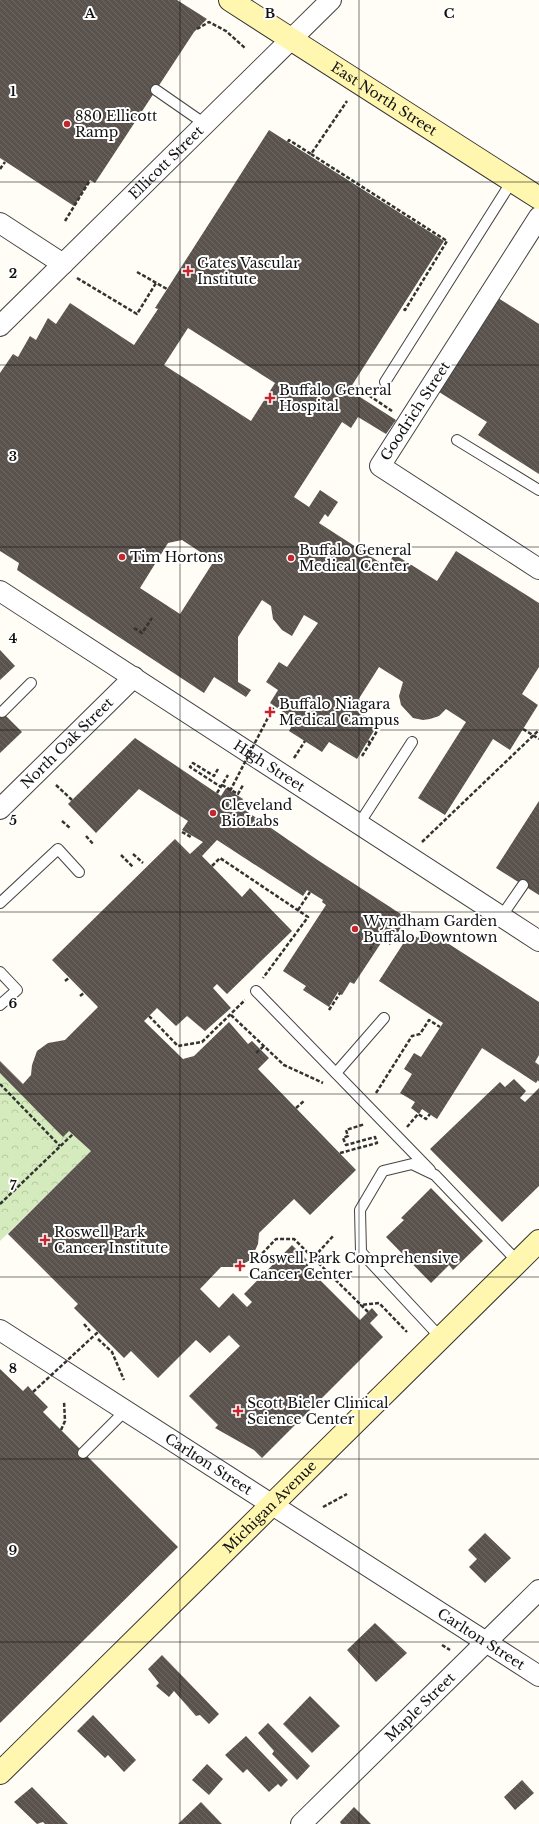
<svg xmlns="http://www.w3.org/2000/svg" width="539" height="1824" viewBox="0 0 539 1824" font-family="'Libre Baskerville',serif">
  <defs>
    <pattern id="park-crowns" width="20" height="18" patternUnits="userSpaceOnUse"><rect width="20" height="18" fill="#d5ebbd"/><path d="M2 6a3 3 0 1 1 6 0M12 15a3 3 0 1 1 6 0" fill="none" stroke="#b6c8a1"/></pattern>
    <pattern id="building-back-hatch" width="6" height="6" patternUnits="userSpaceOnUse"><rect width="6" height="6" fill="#5a524d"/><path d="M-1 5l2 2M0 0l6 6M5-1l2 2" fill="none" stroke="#6d6662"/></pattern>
  </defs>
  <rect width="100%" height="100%" fill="#fffdf5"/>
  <polygon fill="url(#park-crowns)" points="0,1073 73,1134 91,1151 0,1241"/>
  <g fill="url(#building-back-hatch)" fill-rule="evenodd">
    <polygon points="0,0 177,0 207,19 194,32 95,183 90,180 74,206 0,158"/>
    <path d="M 269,130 L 444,241 L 349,390 L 396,420 L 386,434 L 358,417 L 351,428 L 342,422 L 294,497 L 309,507 L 320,490 L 338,502 L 328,517 L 325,514 L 319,523 L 387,567 L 394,554 L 437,581 L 456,551 L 539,603 L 539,667 L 522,694 L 538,705 L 510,750 L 493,739 L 445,815 L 418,798 L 466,722 L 446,709 L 439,716 L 430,719 L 423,720 L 413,718 L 401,705 L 399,696 L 403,682 L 379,667 L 353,708 L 378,724 L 357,759 L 329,742 L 322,752 L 289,731 L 295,720 L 270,703 L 278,690 L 266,682 L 279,662 L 287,667 L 318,623 L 304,615 L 292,636 L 282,630 L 273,619 L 271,606 L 262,600 L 238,637 L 238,682 L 251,690 L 246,697 L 214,677 L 204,693 L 17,570 L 19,563 L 0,551 L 0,373 L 13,354 L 18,357 L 30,336 L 36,340 L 48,318 L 56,324 L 70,303 L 134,345 L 158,309 L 155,308 ZM 188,328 L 275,383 L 251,421 L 164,365 ZM 182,540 L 214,561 L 180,614 L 140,588 L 168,543 Z"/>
    <polygon points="498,298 539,324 539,474 478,435 487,422 439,392"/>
    <polygon points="0,650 15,666 0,680"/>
    <polygon points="0,710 22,732 0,753"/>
    <polygon points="135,738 221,796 226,788 243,799 239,806 316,859 407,918 390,945 383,940 354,984 350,982 342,995 338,992 329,1007 303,990 306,986 283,971 326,905 322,902 323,900 307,890 303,896 217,840 202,856 242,897 250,888 292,931 227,994 217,984 213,988 231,1008 205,1031 187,1016 176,1026 157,1008 144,1021 183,1059 194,1056 229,1022 248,1044 252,1041 269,1058 258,1069 356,1170 310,1215 294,1199 259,1233 258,1244 252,1257 247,1262 235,1267 221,1267 200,1289 219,1308 233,1293 247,1307 252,1302 244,1294 292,1245 307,1260 303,1264 306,1266 360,1320 372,1308 378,1315 370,1323 383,1337 262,1458 254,1450 215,1428 218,1425 189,1396 240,1346 229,1335 210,1353 196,1340 158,1378 131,1351 124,1358 74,1308 78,1304 8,1234 91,1151 69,1131 63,1137 0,1073 0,1061 23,1084 31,1075 32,1065 37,1051 48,1043 65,1040 98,1007 52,960 175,839 190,854 203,842 182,830 188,821 139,789 96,833 68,804"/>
    <polygon points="539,801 539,895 496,868"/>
    <polygon points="424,928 539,1002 539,1055 535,1062 539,1065 539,1082 538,1080 536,1083 482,1048 437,1119 422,1109 419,1114 411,1108 415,1102 400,1093 412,1074 404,1069 414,1053 421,1057 443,1023 379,981 410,933 418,938"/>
    <polygon points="514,1079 526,1091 520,1098 525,1102 539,1088 539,1186 502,1222 430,1149 500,1082 505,1087"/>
    <polygon points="431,1188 483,1241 453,1270 449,1265 431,1283 386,1237 404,1220 401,1218"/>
    <polygon points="0,1369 23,1391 28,1386 33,1392 48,1407 43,1412 178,1547 0,1723"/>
    <polygon points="485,1533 511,1558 485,1583 469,1567 477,1559 468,1550"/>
    <polygon points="375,1623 407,1653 376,1682 347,1650"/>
    <polygon points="162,1655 219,1714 209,1724 200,1715 196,1716 174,1691 169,1697 156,1686 159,1683 148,1669"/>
    <polygon points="310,1696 340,1726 312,1753 283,1724"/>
    <polygon points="93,1715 136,1760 124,1772 108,1755 105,1758 77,1731"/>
    <polygon points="268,1723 310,1766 297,1780 272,1754 274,1751 258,1733"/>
    <polygon points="246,1736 288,1780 281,1787 278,1784 269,1792 247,1769 243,1773 225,1755"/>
    <polygon points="207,1764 223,1779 209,1795 192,1780"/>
    <polygon points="522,1780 534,1793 515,1810 504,1797"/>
    <polygon points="32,1787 68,1824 45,1824 43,1822 37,1824 14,1802"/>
    <polygon points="201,1802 222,1824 178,1824"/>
    <polygon points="354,1807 371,1824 341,1824 340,1822"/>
  </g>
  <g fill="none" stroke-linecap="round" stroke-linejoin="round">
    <defs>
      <g id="lane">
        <polyline points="156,90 205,124"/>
        <polyline points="385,382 512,181"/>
        <polyline points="457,440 539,490"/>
        <polyline points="2,712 31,683"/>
        <polyline points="359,824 412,742"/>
        <polyline points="0,903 58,849 79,872"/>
        <polyline points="501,917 523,885"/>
        <polyline points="0,972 17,990 0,1005"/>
        <polyline points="256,991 430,1170"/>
        <polyline points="336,1073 384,1018"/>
        <polyline points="441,1338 361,1252 360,1210 383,1171 412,1164 435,1175 518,1262"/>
        <polyline points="83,1453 125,1411"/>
      </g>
      <g id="street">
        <polyline points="539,217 380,466 539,569"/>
        <polyline points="0,223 63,264"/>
        <path id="s1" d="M 0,326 L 331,0"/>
        <path id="s2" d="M 0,591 L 539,941"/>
        <path id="s3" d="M 0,809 L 134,677"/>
        <path id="s4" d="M 0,1330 L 539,1676"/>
        <path id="s5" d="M 301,1824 L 539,1590"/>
      </g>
      <g id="secondary">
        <path id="s6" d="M 230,0 L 539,198"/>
        <path id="s7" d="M 0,1773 L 539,1241"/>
      </g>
    </defs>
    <use href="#lane" stroke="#444" stroke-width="12"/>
    <use href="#street" stroke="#444" stroke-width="22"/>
    <use href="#secondary" stroke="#333" stroke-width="24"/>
    <g stroke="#333" stroke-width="2.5" stroke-dasharray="4 2" stroke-linecap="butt">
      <polyline points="197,29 209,22 226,31 245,48"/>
      <polyline points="288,142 289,140 311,154 347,101"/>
      <polyline points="311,154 447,241 405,310 402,308"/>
      <polyline points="0,169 5,162"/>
      <polyline points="65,221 89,182"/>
      <polyline points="137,272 167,289"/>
      <polyline points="77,278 137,314 156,283"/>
      <polyline points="355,386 364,392 361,398"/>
      <polyline points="364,392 392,411"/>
      <polyline points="134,628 142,633 152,618"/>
      <polyline points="368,741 370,743 377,731"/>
      <polyline points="362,756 370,743"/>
      <polyline points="294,758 305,741"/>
      <polyline points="218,769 214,776 193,763 190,767 221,787"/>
      <polyline points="56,785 72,800"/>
      <polyline points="222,785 238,794 243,785"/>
      <polyline points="217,793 228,775"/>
      <polyline points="62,821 70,828"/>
      <polyline points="182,832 191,837"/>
      <polyline points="86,836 94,845"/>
      <polyline points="422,842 539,730"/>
      <polyline points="133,854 143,863"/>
      <polyline points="121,855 133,867"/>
      <polyline points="212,866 220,858 308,917 263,978"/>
      <polyline points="298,910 310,892"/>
      <polyline points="370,950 374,942"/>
      <polyline points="65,981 69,978"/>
      <polyline points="80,996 84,993"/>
      <polyline points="329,1010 340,993"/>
      <polyline points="231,1015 284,1065 323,1083"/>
      <polyline points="149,1016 178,1046 202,1042 245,1000"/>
      <polyline points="256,1053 264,1046"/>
      <polyline points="0,1084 60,1146"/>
      <polyline points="376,1093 412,1036 420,1034 429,1020 440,1027"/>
      <polyline points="296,1108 304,1101"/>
      <polyline points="407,1127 418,1114 426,1119 430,1114"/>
      <polyline points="340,1153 377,1143 375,1137 346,1145 343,1138 348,1136 346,1130 365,1124"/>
      <polyline points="0,1204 73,1134"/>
      <polyline points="248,1261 254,1262 276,1239 294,1239 361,1305"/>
      <polyline points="306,1266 334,1235"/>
      <polyline points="368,1312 361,1305 379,1303 407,1332"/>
      <polyline points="84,1324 90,1331"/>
      <polyline points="98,1339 112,1352 124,1380"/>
      <polyline points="61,1430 65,1421 64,1401"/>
      <polyline points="323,1507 347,1494"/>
      <polyline points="442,1645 450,1650"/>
    </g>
    <use href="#lane" stroke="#fff" stroke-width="10"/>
    <use href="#street" stroke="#fff" stroke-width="20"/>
    <use href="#secondary" stroke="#fff6b0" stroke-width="22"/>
    <g stroke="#333" stroke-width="2.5" stroke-dasharray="4 2" stroke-linecap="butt">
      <polyline points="523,729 539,739"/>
      <polyline points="230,791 274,706"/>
      <polyline points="33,1392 98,1332"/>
    </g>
  </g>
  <path fill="none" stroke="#111" stroke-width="1" stroke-opacity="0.55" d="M 180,0 L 180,1824M 359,0 L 359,1824M 0,182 L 539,182M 0,365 L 539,365M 0,547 L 539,547M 0,730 L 539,730M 0,912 L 539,912M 0,1094 L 539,1094M 0,1277 L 539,1277M 0,1459 L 539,1459M 0,1642 L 539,1642"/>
  <g fill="#c4262e" stroke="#fff" stroke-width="1.5">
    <circle cx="67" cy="124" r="4"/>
    <path d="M186 265h4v4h4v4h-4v4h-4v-4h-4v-4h4z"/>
    <path d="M268 392h4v4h4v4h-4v4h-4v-4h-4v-4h4z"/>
    <circle cx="122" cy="557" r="4"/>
    <circle cx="291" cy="558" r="4"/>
    <path d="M268 706h4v4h4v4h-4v4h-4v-4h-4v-4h4z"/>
    <circle cx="213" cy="813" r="4"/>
    <circle cx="355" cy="929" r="4"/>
    <path d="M43 1234h4v4h4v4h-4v4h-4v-4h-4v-4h4z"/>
    <path d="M238 1260h4v4h4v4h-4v4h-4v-4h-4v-4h4z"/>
    <path d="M236 1405h4v4h4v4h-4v4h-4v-4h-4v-4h4z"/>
  </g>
  <g text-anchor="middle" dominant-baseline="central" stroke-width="4" stroke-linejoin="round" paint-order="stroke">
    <g font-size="14" fill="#111" stroke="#fff">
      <text stroke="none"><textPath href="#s6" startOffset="183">East North Street</textPath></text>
      <text stroke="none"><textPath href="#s1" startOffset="233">Ellicott Street</textPath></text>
      <text transform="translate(415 411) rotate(-57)">Goodrich Street</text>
      <text stroke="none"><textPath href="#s3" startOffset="94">North Oak Street</textPath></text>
      <text stroke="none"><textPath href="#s2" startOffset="321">High Street</textPath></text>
      <text stroke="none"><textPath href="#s4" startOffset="248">Carlton Street</textPath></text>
      <text stroke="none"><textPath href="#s7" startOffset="379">Michigan Avenue</textPath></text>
      <text stroke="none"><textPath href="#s4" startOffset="572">Carlton Street</textPath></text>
      <text stroke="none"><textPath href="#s5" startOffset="167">Maple Street</textPath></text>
    </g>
    <g font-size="14" fill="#111" stroke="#fff" text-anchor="start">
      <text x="75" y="116">880 Ellicott<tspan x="75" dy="16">Ramp</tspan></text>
      <text x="197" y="263">Gates Vascular<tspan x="197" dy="16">Institute</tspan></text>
      <text x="279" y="390">Buffalo General<tspan x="279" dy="16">Hospital</tspan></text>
      <text x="299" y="550">Buffalo General<tspan x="299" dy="16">Medical Center</tspan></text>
      <text x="130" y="557">Tim Hortons</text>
      <text x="279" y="704">Buffalo Niagara<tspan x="279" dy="16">Medical Campus</tspan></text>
      <text x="221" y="805">Cleveland<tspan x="221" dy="16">BioLabs</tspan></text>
      <text x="363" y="921">Wyndham Garden<tspan x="363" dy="16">Buffalo Downtown</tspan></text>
      <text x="54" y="1232">Roswell Park<tspan x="54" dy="16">Cancer Institute</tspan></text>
      <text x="249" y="1258">Roswell Park Comprehensive<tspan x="249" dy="16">Cancer Center</tspan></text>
      <text x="247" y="1403">Scott Bieler Clinical<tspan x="247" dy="16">Science Center</tspan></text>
    </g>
  </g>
  <g font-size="13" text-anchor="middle" font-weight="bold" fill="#111" stroke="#fff" stroke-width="4" stroke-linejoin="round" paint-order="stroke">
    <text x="90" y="18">A</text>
    <text x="270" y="18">B</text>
    <text x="449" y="18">C</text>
    <text x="13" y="96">1</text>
    <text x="13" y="278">2</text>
    <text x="13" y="461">3</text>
    <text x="13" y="643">4</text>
    <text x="13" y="825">5</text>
    <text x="13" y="1008">6</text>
    <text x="13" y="1190">7</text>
    <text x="13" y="1373">8</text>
    <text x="13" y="1555">9</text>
  </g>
</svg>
